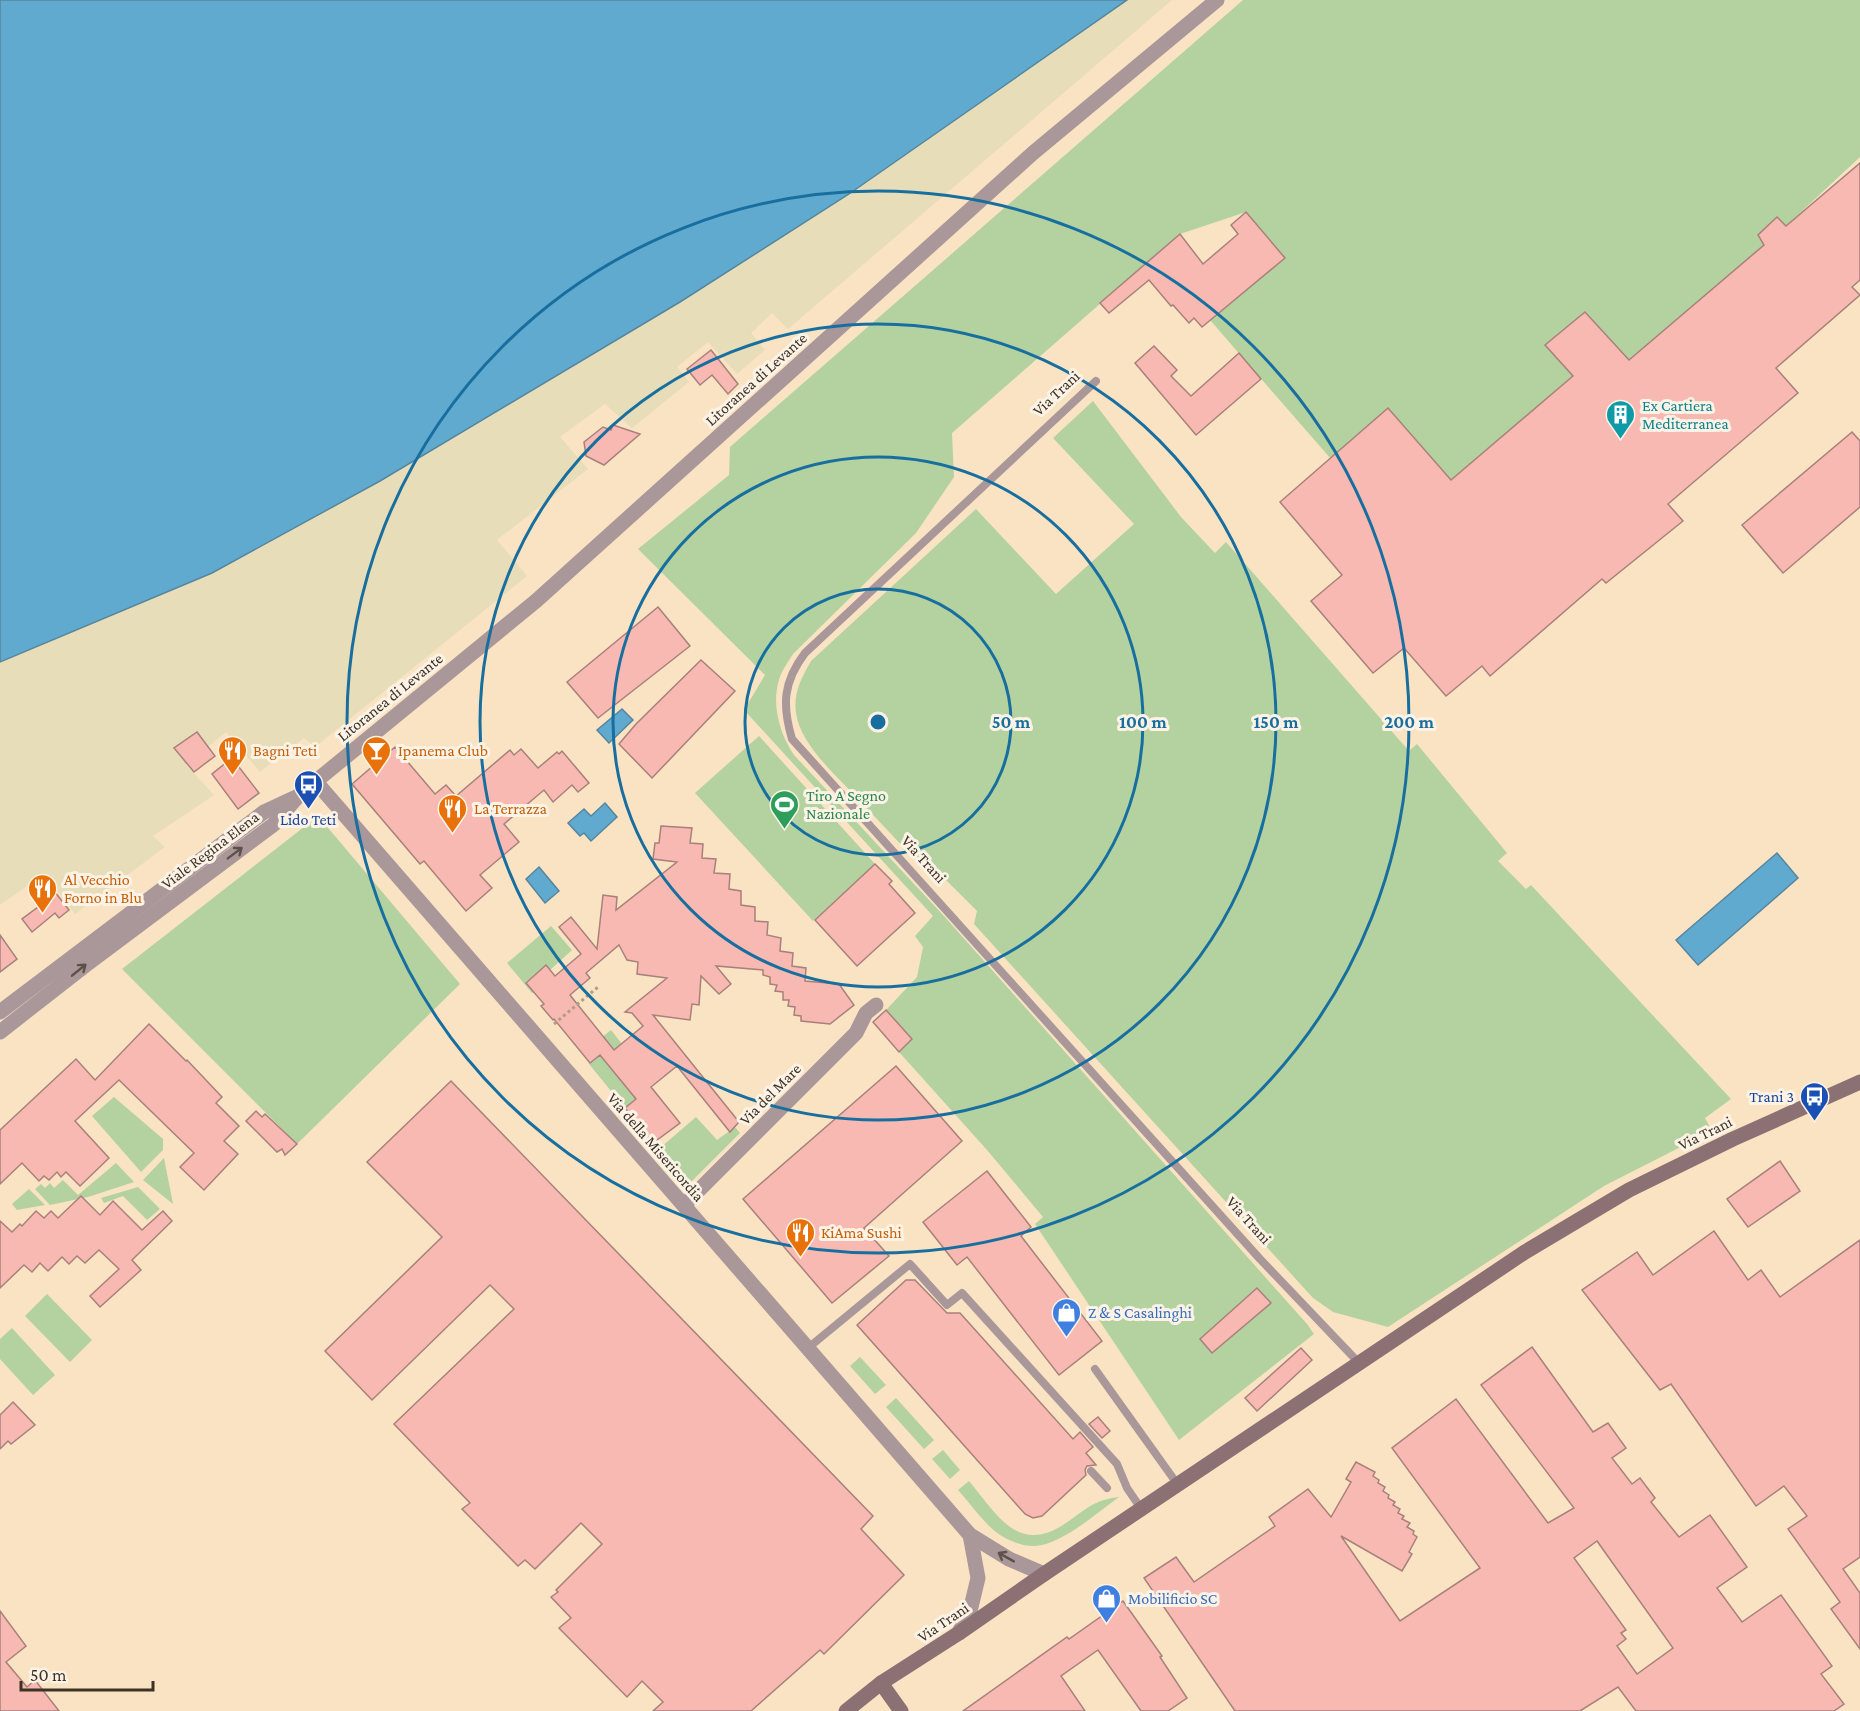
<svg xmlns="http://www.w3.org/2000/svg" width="1860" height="1711" viewBox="0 0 1860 1711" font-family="'Crimson Pro',serif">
  <rect width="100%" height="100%" fill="#fae3c3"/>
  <g fill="#b3d2a0">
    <path d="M 1243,0 L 1860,0 L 1860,157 L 1786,226 L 1777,217 L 1758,235 L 1764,245 L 1590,394 L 1573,377 L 1451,480 L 1331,459 L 1210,320 L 1284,258 L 1246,212 L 1180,234 L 952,433 L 954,477 L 916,533 L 793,654 C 789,661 784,667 781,674 C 770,701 779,733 794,755 L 944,916 L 1307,1324 L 1314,1334 L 1179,1440 L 1035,1224 L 1043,1217 L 987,1150 L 899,1052 L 912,1039 L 886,1010 L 917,977 L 923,947 L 915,936 L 933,916 L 744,710 L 765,675 L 638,549 L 729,475 L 730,447 Z"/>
    <path d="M 1093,401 L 1181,517 L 1215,553 L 1226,542 L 1409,751 L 1417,744 L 1507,853 L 1498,861 L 1526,889 L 1531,885 L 1731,1099 L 1705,1118 L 1712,1131 L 1604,1186 L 1388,1327 L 1333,1312 L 1313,1298 L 974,924 L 977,911 L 943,877 L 923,868 C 902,846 881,823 860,801 C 839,778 800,745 796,713 C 793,693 802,677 811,661 L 976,509 L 1056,594 L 1134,524 L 1053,438 Z"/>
    <polygon points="759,736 875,864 813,921 695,793"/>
    <polygon points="318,816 460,984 297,1144 122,969"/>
    <polygon points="551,926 572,950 550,970 545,966 526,982 534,992 532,993 507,963"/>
    <polygon points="611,1030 622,1044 604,1059 636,1099 625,1108 589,1064 608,1048 601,1038"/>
    <polygon points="114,1097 163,1139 163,1150 141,1172 92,1116"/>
    <polygon points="696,1117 717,1140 735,1127 740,1133 691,1182 660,1148"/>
    <polygon points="164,1158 173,1204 143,1180"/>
    <polygon points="116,1163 134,1182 88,1197 50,1205 35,1189 41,1184 45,1188 50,1183 54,1188 63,1180 78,1195"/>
    <polygon points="138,1187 160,1209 147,1220 123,1196 104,1203 101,1198"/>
    <polygon points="29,1189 45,1205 17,1210 12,1204"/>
    <polygon points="47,1294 92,1340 70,1362 25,1316"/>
    <polygon points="12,1328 55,1375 33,1395 0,1359 0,1339"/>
    <polygon points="860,1357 886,1385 875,1394 850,1366"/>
    <polygon points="896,1398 934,1440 924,1449 886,1407"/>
    <polygon points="943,1450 960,1470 950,1479 932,1459"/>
    <path d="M 969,1481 C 1001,1520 1021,1558 1073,1518 C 1089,1506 1099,1499 1119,1497 C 1098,1512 1061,1545 1035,1546 C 1022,1547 1005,1539 996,1532 C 982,1521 970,1503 958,1490 Z"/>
  </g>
  <polygon fill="#e7ddb8" points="1114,0 1172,0 788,329 772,313 751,333 765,350 737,374 708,342 677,367 689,382 632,428 605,404 560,437 588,469 497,540 527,576 315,747 304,738 260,772 226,732 186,765 214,795 153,836 165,847 75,914 44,874 0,905 0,662 41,643"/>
  <g fill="#61aacf" stroke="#56869d" stroke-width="1.5">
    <polygon points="0,0 1127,0 849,194 680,302 380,481 212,573 0,662"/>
    <polygon points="622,709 633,720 609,743 597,730"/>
    <polygon points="605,803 617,817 591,841 584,833 580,836 568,823 584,809 591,816"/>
    <polygon points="1777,853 1798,878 1698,965 1676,940"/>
    <polygon points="539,867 559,891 545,903 526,879"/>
  </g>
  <g fill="#f7b9b2" stroke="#a8807c" stroke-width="1.5" fill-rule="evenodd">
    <polygon points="1860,163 1860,280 1852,287 1860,295 1776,368 1798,393 1668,504 1683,521 1606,583 1602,579 1490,676 1482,666 1446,696 1404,648 1373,673 1311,601 1342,575 1280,502 1388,408 1451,480 1573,376 1545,345 1585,312 1629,360 1764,245 1758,235 1777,217 1786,226"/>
    <polygon points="1246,212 1285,258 1202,327 1194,318 1189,323 1173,305 1171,306 1149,280 1109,313 1100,303 1180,234 1203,264 1238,234 1231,225"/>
    <polygon points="1154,346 1177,370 1171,376 1191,396 1239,353 1261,379 1196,435 1135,363"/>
    <polygon points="711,350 738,384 728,394 712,375 700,385 687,369"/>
    <polygon points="613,425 640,434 604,465 586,456 584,442 603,427 611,430"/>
    <polygon points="1852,432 1860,441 1860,507 1783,573 1742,525"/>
    <polygon points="658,607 690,646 598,718 567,682"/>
    <polygon points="701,660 735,691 652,778 619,744 636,724"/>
    <polygon points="197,732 215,756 194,772 174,748"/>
    <polygon points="395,747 435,794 446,785 456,796 510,750 514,755 521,749 538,768 557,752 559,754 562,751 589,783 578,792 572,785 553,802 544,790 504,824 519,842 480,875 492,888 466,911 424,861 420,864 352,784"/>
    <polygon points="232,758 259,793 238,809 212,774"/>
    <path d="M 661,826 L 692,828 L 690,843 L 703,844 L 702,858 L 716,859 L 714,873 L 730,874 L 729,889 L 741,891 L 741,905 L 755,907 L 755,921 L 768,922 L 767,935 L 781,938 L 780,951 L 793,953 L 792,966 L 806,968 L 805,981 L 839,984 L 854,1005 L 830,1024 L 801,1021 L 801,1016 L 794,1015 L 795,1007 L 788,1006 L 789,1000 L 783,1000 L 783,992 L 775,991 L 777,985 L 770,984 L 770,977 L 763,975 L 763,970 L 716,966 L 731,984 L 719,994 L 701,976 L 699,1005 L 692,1004 L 690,1020 L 653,1015 L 739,1122 L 730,1132 L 677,1066 L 651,1087 L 680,1123 L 653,1143 L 625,1108 L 636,1099 L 600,1055 L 590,1063 L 554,1019 L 553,1020 L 541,1006 L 544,1004 L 526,983 L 546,965 L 555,976 L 581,954 L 559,927 L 571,917 L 597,949 L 603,895 L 617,897 L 616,910 L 677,862 L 653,859 L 655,843 L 659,843 ZM 619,945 L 627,960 L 638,962 L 637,974 L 667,978 L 625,1012 L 632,1013 L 643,1026 L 614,1050 L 570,995 L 590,978 L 586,973 Z"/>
    <polygon points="875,864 892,881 889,884 915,913 857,966 815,920"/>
    <polygon points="44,878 69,910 59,918 55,913 32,932 22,919 46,901 34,886"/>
    <polygon points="0,935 17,959 0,972"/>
    <polygon points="886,1010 912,1039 899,1052 873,1022"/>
    <polygon points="149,1024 186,1061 187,1060 222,1097 216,1103 239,1126 224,1141 238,1154 204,1190 180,1167 194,1153 119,1080 75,1121 109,1158 80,1186 66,1172 61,1177 57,1172 49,1180 44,1176 39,1181 22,1163 0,1184 0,1130 76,1059 95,1080"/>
    <polygon points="896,1066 962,1141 864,1228 889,1256 832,1303 743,1199"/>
    <polygon points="451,1081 873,1516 861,1529 904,1575 824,1654 820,1650 751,1711 653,1711 663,1702 642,1681 627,1697 559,1628 571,1618 551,1597 558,1592 556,1590 602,1544 581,1523 535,1569 525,1560 518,1566 462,1509 470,1503 394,1424 514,1309 490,1285 372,1400 325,1351 442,1237 367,1162"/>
    <polygon points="256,1111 262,1117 265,1114 297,1144 285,1155 282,1149 277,1152 246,1121"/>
    <polygon points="1780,1161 1800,1191 1748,1227 1727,1199"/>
    <polygon points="987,1171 1031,1227 1021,1236 1102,1341 1059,1375 967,1257 957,1265 923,1222"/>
    <polygon points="81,1196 100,1215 113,1201 142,1230 163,1211 172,1221 132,1260 141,1270 100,1307 90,1296 119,1269 99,1250 85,1263 77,1256 69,1264 62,1257 48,1271 40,1263 32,1272 24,1265 0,1288 0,1221 12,1232 20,1224 22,1226 36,1211 44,1218 51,1211 58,1218"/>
    <polygon points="1714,1231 1748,1280 1761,1270 1780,1297 1860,1240 1860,1557 1843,1569 1860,1593 1860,1649 1831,1609 1840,1602 1788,1529 1807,1516 1784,1486 1756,1506 1671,1384 1660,1390 1582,1290 1637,1252 1653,1275"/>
    <polygon points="906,1280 915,1280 947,1313 960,1313 1073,1439 1080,1432 1093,1447 1086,1453 1096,1465 1087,1466 1085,1470 1086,1475 1042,1516 1033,1518 1025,1514 857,1325"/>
    <polygon points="1257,1288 1271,1303 1212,1353 1200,1339"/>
    <path d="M 1532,1347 L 1593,1432 L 1608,1423 L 1626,1448 L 1612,1458 L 1632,1484 L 1640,1478 L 1655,1498 L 1651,1502 L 1679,1537 L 1710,1515 L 1747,1567 L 1717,1588 L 1742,1622 L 1781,1595 L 1832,1666 L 1821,1674 L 1844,1704 L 1834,1711 L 1636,1711 L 1618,1687 L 1580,1711 L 1235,1711 L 1144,1578 L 1176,1557 L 1194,1582 L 1275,1526 L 1269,1517 L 1308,1489 L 1331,1517 L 1351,1482 L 1346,1479 L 1356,1462 L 1375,1472 L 1373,1476 L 1379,1480 L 1378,1483 L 1385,1487 L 1383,1491 L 1389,1495 L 1388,1498 L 1395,1502 L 1393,1505 L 1400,1509 L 1398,1513 L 1404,1516 L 1402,1519 L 1410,1523 L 1407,1527 L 1414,1531 L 1413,1534 L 1417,1537 L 1409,1552 L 1412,1554 L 1402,1571 L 1341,1536 L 1400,1621 L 1480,1568 L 1392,1448 L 1456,1399 L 1548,1523 L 1574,1508 L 1481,1385 ZM 1597,1541 L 1673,1648 L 1637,1674 L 1617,1646 L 1626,1639 L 1621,1633 L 1626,1630 L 1574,1558 Z"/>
    <polygon points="1301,1348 1312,1360 1257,1411 1245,1398"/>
    <polygon points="13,1402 35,1425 11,1444 8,1441 0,1449 0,1415"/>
    <polygon points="1098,1417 1110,1431 1102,1438 1089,1424"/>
    <polygon points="1123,1601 1162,1656 1160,1657 1187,1698 1168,1711 1141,1711 1098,1650 1061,1676 1085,1711 963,1711 1067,1637 1069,1639"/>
    <polygon points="0,1611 26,1646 6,1662 27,1687 35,1680 59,1711 0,1711"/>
  </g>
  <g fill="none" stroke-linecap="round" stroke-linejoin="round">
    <polyline stroke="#b09e86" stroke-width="3" stroke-dasharray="3 3" stroke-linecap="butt" points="554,1024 598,987"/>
    <g stroke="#aa9799" stroke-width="8">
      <path d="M 1096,381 L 805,653 C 783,682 782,705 792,739 L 1260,1259 L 1360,1364"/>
      <polyline points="808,1348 910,1264 947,1305 962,1293 1117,1464 1127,1488 1142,1510"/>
      <polyline points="1095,1369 1178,1485"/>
      <polyline points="1091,1471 1107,1488"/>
    </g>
    <g stroke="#aa9799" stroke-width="15">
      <polyline points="316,782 970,1535 1009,1559 1044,1574"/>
      <polyline points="0,1012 264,812 294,798"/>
      <polyline points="0,1032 87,964 273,825 299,795 536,601 1033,153 1217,0"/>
      <polyline points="684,1205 856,1033 866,1013 876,1005"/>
      <polyline points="959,1633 971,1607 978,1578 970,1535"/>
    </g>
    <g stroke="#8c7174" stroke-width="15">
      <polyline points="881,1683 901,1711"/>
      <polyline points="846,1711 881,1683 959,1633 1044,1574 1525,1252 1629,1190 1733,1139 1860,1082"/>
    </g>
  </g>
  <defs><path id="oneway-shaft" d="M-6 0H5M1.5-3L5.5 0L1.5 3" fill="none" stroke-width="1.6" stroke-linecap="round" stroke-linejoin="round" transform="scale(1.5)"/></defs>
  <g stroke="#5d5149">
    <use href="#oneway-shaft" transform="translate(235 853) rotate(-37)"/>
    <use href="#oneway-shaft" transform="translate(79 970) rotate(-39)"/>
    <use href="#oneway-shaft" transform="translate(1006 1557) rotate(-151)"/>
  </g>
  <g fill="none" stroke="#186f9f" stroke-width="3">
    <circle cx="878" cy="722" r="133"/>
    <circle cx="878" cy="722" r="265"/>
    <circle cx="878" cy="722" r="398"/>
    <circle cx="878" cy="722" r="531"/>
  </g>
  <defs>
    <symbol id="building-pin" viewBox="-11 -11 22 30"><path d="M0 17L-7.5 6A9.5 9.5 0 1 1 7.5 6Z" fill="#0f9aa8" stroke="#fcf3e6"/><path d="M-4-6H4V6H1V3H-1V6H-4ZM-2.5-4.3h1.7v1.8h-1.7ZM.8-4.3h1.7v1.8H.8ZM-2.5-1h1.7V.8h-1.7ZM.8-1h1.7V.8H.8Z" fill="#fff"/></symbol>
    <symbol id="restaurant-pin" viewBox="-11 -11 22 30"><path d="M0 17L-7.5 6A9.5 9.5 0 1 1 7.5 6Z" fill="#e8710a" stroke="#fcf3e6"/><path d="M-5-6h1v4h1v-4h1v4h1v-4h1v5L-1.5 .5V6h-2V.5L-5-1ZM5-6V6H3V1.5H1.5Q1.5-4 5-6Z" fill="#fff"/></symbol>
    <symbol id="bar-pin" viewBox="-11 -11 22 30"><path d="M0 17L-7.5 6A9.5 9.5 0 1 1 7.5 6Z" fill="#e8710a" stroke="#fcf3e6"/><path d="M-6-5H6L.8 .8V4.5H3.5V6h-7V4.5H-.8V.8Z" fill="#fff"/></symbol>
    <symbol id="bus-pin" viewBox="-11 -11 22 30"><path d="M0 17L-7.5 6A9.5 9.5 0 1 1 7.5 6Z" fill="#1a4fb4" stroke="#fcf3e6"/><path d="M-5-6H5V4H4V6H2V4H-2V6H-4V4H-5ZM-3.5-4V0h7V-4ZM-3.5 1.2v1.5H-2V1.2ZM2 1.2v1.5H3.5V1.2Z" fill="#fff"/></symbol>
    <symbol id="stadium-pin" viewBox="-11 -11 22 30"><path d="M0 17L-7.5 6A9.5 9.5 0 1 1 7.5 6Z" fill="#2e9e5b" stroke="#fcf3e6"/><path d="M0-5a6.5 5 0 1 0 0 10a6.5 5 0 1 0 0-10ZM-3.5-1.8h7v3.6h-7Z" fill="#fff"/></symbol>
    <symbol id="shop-pin" viewBox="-11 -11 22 30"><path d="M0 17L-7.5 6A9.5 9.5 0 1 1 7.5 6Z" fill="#3f7fe0" stroke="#fcf3e6"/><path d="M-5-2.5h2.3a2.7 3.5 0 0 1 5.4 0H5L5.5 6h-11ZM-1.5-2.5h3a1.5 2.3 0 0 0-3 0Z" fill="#fff"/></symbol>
  </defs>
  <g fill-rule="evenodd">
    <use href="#building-pin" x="1604" y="398" width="33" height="45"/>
    <use href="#restaurant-pin" x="216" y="734" width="33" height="45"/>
    <use href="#bar-pin" x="360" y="734" width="33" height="45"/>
    <use href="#bus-pin" x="292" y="768" width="33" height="45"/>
    <use href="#stadium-pin" x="768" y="788" width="33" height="45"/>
    <use href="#restaurant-pin" x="436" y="792" width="33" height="45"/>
    <use href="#restaurant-pin" x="26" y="872" width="33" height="45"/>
    <use href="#bus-pin" x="1798" y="1080" width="33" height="45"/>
    <use href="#restaurant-pin" x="784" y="1216" width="33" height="45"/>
    <use href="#shop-pin" x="1050" y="1296" width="33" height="45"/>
    <use href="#shop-pin" x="1090" y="1582" width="33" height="45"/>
  </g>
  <g text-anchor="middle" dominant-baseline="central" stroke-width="6" stroke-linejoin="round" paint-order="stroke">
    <g font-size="16" fill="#3c3327" stroke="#fcf3e6">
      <text transform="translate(756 379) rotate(-42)">Litoranea di Levante</text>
      <text transform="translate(1056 393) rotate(-43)">Via Trani</text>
      <text transform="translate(390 697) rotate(-39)">Litoranea di Levante</text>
      <text transform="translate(210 850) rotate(-37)">Viale Regina Elena</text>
      <text transform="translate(924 859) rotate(48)">Via Trani</text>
      <text transform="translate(770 1094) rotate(-45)">Via del Mare</text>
      <text transform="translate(1705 1133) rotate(-26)">Via Trani</text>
      <text transform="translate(656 1147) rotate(49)">Via della Misericordia</text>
      <text transform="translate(1249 1220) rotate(48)">Via Trani</text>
      <text transform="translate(943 1622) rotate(-34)">Via Trani</text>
    </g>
    <g font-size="16" fill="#0d838f" stroke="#fcf3e6" text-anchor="start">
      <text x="1642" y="405">Ex Cartiera<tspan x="1642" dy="18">Mediterranea</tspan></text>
    </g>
    <g font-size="16" fill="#c56008" stroke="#fcf3e6" text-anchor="start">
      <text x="253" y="750">Bagni Teti</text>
      <text x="398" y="750">Ipanema Club</text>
      <text x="474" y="808">La Terrazza</text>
      <text x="64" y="879">Al Vecchio<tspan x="64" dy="18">Forno in Blu</tspan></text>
      <text x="821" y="1232">KiAma Sushi</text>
    </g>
    <g font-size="16" fill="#27864d" stroke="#fcf3e6" text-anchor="start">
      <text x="806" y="795">Tiro A Segno<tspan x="806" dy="18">Nazionale</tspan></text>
    </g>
    <g font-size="16" fill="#164399" stroke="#fcf3e6">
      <text x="308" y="819">Lido Teti</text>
      <text x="1794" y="1096" text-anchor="end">Trani 3</text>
    </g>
    <g font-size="16" fill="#366cbe" stroke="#fcf3e6" text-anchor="start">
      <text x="1088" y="1312">Z &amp; S Casalinghi</text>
      <text x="1128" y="1598">Mobilificio SC</text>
    </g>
  </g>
  <circle cx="878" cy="722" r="9" fill="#186f9f" stroke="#fcf3e6" stroke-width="3"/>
  <g font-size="18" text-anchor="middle" font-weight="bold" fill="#186f9f" stroke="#fcf3e6" stroke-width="6" stroke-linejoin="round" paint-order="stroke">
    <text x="1011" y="728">50 m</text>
    <text x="1143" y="728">100 m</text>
    <text x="1276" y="728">150 m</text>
    <text x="1409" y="728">200 m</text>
  </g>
  <path d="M21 1681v9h132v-9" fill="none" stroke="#3c3327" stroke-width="3"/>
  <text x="30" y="1681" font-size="18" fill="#3c3327" stroke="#fcf3e6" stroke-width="4.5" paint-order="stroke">50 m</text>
</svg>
